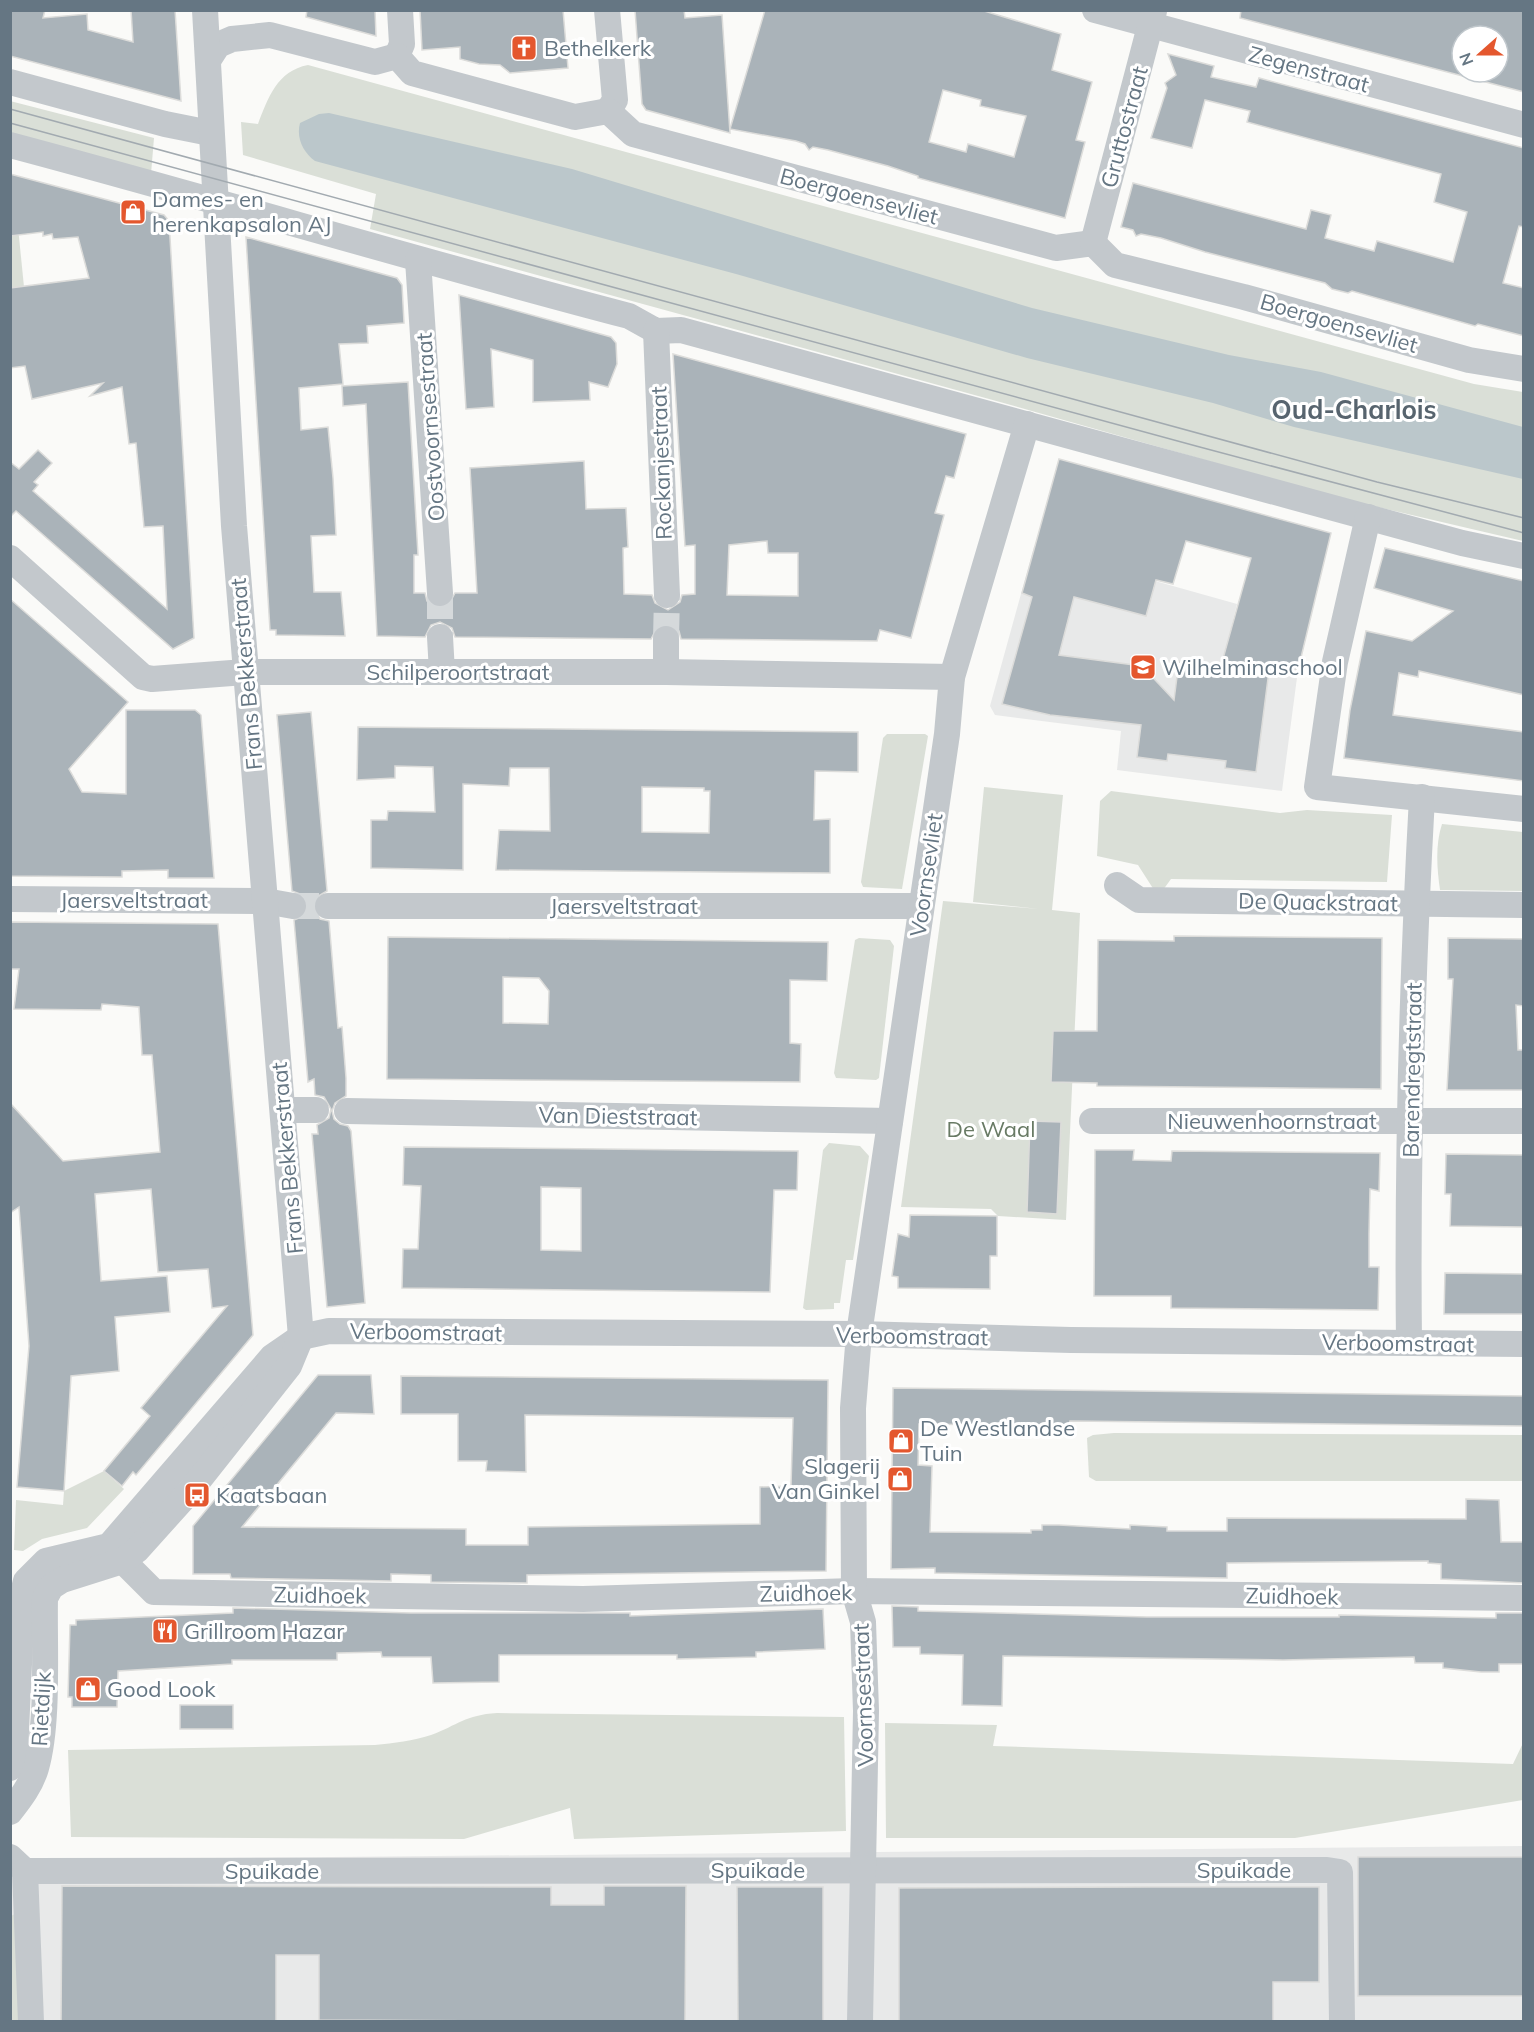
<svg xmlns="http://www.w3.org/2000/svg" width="1534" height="2032" viewBox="0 0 1534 2032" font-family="Mulish,sans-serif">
  <rect width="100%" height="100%" fill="#fafaf8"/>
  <g fill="#e8e9e9">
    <polygon points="1034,547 1237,604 1225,653 1298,670 1282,791 1117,770 1121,731 995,715 990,706"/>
    <polygon points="1523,1846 1523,2021 11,2021 10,1860"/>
  </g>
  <g fill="#dadfd7">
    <path d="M 308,65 L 1474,384 L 1523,392 L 1523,541 L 1339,498 L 1000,402 L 370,229 L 376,194 L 243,155 L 241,122 L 258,124 C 268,98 277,71 308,65 Z"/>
    <polygon points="10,101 154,138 151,174 11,134"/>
    <polygon points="10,224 18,227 27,317 10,319"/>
    <polygon points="887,734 925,734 928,736 902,889 863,887 861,882 883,738"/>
    <polygon points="984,787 1063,795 1052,910 1080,913 1066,1220 998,1216 991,1209 901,1207 943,901 1039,909 973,902"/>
    <polygon points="1111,791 1280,813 1307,810 1392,815 1387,882 1171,879 1163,890 1154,890 1138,865 1097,856 1100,801"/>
    <path d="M 1442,824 L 1523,832 L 1523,891 L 1440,890 C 1437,869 1435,845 1442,824 Z"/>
    <polygon points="859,938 890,940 894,946 879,1078 876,1080 836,1078 834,1073 855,940"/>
    <polygon points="829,1143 860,1146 869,1156 853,1260 846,1260 840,1303 834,1303 834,1309 806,1310 803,1308 823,1150"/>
    <polygon points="1114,1433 1523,1435 1523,1481 1096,1481 1089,1477 1087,1438 1093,1435"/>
    <polygon points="104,1471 124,1489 87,1528 42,1539 23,1551 14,1550 16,1500 63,1505 64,1491"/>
    <path d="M 497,1713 L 844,1717 L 846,1831 L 574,1839 L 570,1808 L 464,1839 L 71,1837 L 68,1750 L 375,1745 C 394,1743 413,1741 431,1735 C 458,1725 465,1715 497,1713 Z"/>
    <polygon points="885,1723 997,1725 993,1746 1513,1764 1523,1743 1523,1800 1295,1838 886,1838"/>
    <polygon points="17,1913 20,1915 18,2021 11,2022 11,1916"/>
  </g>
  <path fill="#bbc7cb" d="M 329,113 L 572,169 L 1032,308 L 1229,355 L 1321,372 L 1523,427 L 1523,479 L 1294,427 L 1213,403 L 1027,358 L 736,274 L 315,161 C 303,152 296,138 300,123 L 319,114 Z"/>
  <g fill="#aab3b9" stroke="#dcdcda" stroke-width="1.5" fill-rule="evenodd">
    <polygon points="10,10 45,10 43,18 87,14 88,30 133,42 131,10 175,10 181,101 10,56"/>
    <polygon points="307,10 375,10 376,36 306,17"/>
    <polygon points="420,10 563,10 568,68 510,73 500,65 479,64 460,59 460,47 422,50"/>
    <polygon points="635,10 684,10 685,18 722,15 730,133 646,110 642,104"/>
    <path d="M 765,10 L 981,10 L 1061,34 L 1052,70 L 1092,82 L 1076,140 L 1085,142 L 1065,218 L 918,178 L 918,176 L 888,166 L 828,150 L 813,147 L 809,150 L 805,144 L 796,141 L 730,129 ZM 943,90 L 981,100 L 980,106 L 1026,116 L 1014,157 L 968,144 L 966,152 L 929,142 Z"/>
    <path d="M 1241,10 L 1524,10 L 1524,92 L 1240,18 ZM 1462,36 L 1498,36 L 1498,72 L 1462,72 Z"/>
    <polygon points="1168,54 1214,66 1211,77 1256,87 1259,78 1524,148 1524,227 1519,226 1503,283 1524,288 1524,336 1478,324 1475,326 1352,291 1348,293 1332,289 1325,283 1205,252 1161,238 1141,234 1136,236 1133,230 1121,227 1133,183 1306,229 1311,210 1331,215 1325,238 1374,251 1377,241 1453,262 1467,212 1434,202 1441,174 1247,122 1250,111 1205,100 1192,148 1151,138 1167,88 1165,83 1176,75"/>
    <polygon points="10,174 164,215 169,221 194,638 173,649 16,511 10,517 10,462 19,469 38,450 52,463 34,482 38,485 33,491 167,609 163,526 144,527 136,443 129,444 122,387 90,396 103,383 32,399 25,366 10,368 10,288 89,278 78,237 53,239 52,234 43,236 43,232 10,236"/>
    <polygon points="246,237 397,278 402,285 404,323 367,326 368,343 339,344 343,384 299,388 301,430 328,427 333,478 336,535 311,536 314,592 341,592 345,636 276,635 276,630 270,630"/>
    <polygon points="459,295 611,337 616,343 617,364 608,387 589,382 590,400 533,402 533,360 491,349 494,407 466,409"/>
    <path d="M 673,354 L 966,434 L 954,478 L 946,476 L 935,513 L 944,515 L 911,638 L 880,630 L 877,641 L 681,639 L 679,631 L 667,624 L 658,626 L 651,639 L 455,637 L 452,628 L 440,622 L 431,625 L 425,637 L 377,636 L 366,404 L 343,406 L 342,386 L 408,382 L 418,555 L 414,555 L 414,593 L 425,593 L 427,601 L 433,606 L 448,606 L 455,593 L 477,593 L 470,468 L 584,461 L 586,509 L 626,508 L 628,547 L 623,548 L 624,594 L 652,595 L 655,603 L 668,610 L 680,602 L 682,595 L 695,594 L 695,545 L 685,546 ZM 767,541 L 768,553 L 798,553 L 798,596 L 727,595 L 729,545 Z"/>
    <path d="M 1059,459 L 1331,533 L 1298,670 L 1270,663 L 1256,772 L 1225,768 L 1226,761 L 1168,754 L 1167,761 L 1137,757 L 1141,725 L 1050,715 L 1002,704 L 1032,597 L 1022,593 ZM 1186,541 L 1251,558 L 1221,666 L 1179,661 L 1174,700 L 1142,666 L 1059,655 L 1074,597 L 1146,616 L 1156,580 L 1173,584 Z"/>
    <polygon points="1385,548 1524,581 1524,695 1419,671 1418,677 1399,673 1393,715 1524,732 1524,781 1344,758 1350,710 1366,631 1412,641 1453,611 1374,588"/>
    <polygon points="10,599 128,702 69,769 82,792 126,794 126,710 195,710 201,715 214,878 168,878 168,870 122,871 122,877 10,876"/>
    <polygon points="311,712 327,891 315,898 313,907 320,919 329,921 338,1028 342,1027 346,1078 346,1096 335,1103 332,1111 334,1119 340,1124 348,1126 351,1131 365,1303 327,1307 312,1134 318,1134 317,1125 329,1118 331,1109 324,1097 315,1095 314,1079 308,1082 294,920 304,916 308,908 303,895 292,891 277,715"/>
    <path d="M 358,727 L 858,732 L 858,772 L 815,771 L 814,820 L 830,819 L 830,873 L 496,870 L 499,830 L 550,831 L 549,768 L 510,768 L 509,786 L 463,784 L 463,870 L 371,868 L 371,820 L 387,820 L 388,811 L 435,812 L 433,767 L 395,766 L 395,778 L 357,780 ZM 642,787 L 704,788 L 704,791 L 710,791 L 709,833 L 642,832 Z"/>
    <polygon points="10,922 218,924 253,1335 136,1475 133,1472 122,1486 104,1471 150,1416 141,1408 227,1306 212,1308 208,1269 158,1272 151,1189 95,1194 101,1281 167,1276 170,1312 115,1317 119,1371 71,1376 64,1491 17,1487 29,1346 19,1207 10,1213 10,1103 63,1161 160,1152 152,1055 142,1055 139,1007 102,1004 101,1010 14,1009 19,969 10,969"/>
    <polygon points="1174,936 1382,938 1381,1089 1097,1086 1097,1083 1051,1082 1053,1031 1097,1031 1098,940 1174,941"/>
    <path d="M 388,937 L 828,942 L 827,981 L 790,980 L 790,1043 L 801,1044 L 800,1082 L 387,1079 ZM 503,977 L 539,978 L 549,991 L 548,1024 L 503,1023 Z"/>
    <polygon points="1448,938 1524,939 1524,1006 1516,1005 1518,1050 1524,1050 1524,1090 1447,1090 1453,979 1448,979"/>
    <polygon points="1030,1121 1061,1122 1057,1214 1027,1212"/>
    <path d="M 404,1147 L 798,1151 L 797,1190 L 774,1190 L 770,1292 L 402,1288 L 403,1249 L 418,1249 L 421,1186 L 403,1185 ZM 541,1187 L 581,1188 L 581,1251 L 541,1250 Z"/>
    <polygon points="1095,1150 1134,1150 1133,1160 1171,1161 1172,1151 1380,1153 1379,1191 1370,1189 1369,1234 1369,1267 1379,1267 1378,1310 1171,1308 1171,1296 1094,1296"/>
    <polygon points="1446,1154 1524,1155 1524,1227 1450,1226 1451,1194 1445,1194"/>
    <polygon points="910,1215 997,1216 997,1256 990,1256 990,1289 898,1288 898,1277 892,1276 898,1234 909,1237"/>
    <polygon points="1445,1273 1524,1274 1524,1314 1444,1314"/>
    <polygon points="318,1375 371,1375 374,1414 336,1413 242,1527 466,1529 466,1545 528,1545 528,1527 760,1524 760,1487 791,1486 793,1418 525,1415 526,1472 486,1471 487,1461 458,1461 458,1414 401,1414 401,1376 828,1380 826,1571 527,1575 527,1583 431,1582 431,1575 391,1574 391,1581 231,1578 230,1574 193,1574 193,1526"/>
    <polygon points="893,1388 1524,1396 1524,1426 1070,1421 1069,1426 919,1424 918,1465 932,1466 930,1532 1031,1533 1031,1530 1042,1530 1042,1525 1059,1525 1130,1529 1130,1525 1167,1527 1167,1531 1227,1531 1227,1518 1466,1519 1466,1499 1499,1500 1501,1542 1524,1542 1524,1583 1441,1579 1441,1564 1428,1563 1428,1561 1227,1563 1227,1578 935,1573 935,1568 891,1569"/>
    <polygon points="892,1606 918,1607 918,1611 1147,1617 1339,1617 1339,1615 1496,1618 1496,1613 1524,1613 1524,1664 1499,1664 1499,1672 1481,1672 1443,1668 1443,1663 1415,1663 1414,1657 1283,1660 1003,1656 1002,1706 962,1705 963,1655 920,1654 920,1647 893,1647"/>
    <polygon points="233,1608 411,1613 630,1613 630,1616 823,1609 825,1649 756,1652 756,1657 677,1659 677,1655 499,1655 499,1682 433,1683 431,1657 382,1657 381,1652 337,1653 337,1660 232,1660 232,1664 118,1671 117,1707 72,1707 72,1697 68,1697 70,1625 76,1625 76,1620 233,1613"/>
    <rect x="180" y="1705" width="53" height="24"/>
    <rect x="1358" y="1857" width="166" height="139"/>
    <polygon points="62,1886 551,1887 551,1905 604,1905 604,1886 686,1886 685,2022 319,2020 319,1955 276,1955 276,2022 61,2022"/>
    <polygon points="737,1887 823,1887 823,2022 738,2022"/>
    <polygon points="1151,1887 1319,1887 1319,1982 1273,1982 1273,2022 899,2022 899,1888"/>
  </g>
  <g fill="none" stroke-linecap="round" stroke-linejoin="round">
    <g stroke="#d5d9db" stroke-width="26" stroke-dasharray="26 13" stroke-linecap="butt">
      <polyline points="440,593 440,637"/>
      <polyline points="666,639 667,595"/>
      <polyline points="293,906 328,906"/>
    </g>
    <g stroke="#c3c8cc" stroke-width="26">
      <polyline points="607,10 615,100 608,111"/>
      <polyline points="1095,10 1524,125"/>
      <polyline points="397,56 402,44 400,10"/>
      <polyline points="209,59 218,45 232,39 270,35 375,62 397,56 412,73 575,117 608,111 633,134 1056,248 1093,243 1115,265 1244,297 1469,360 1524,369"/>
      <polyline points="10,82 165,124 210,133"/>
      <path d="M 10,145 C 217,200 422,262 629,316 L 656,331 L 681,330 L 1462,543 L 1524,556"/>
      <polyline points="1093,243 1154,11"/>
      <polyline points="418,260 440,593"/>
      <polyline points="656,331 667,595"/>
      <polyline points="1368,517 1335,662 1317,787 1524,809"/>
      <polyline points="10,558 143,677 152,679 245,672 666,672 952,677"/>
      <polyline points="440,637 442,672"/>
      <polyline points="666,639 666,672"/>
      <polyline points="1117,885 1139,900 1524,905"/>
      <polyline points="10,899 265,901 293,906"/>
      <polyline points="328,906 921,906"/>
      <polyline points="284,1110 316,1110"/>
      <polyline points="347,1111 890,1121"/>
      <polyline points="1092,1121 1524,1121"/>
      <path d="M 1409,1343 C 1407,1161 1412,979 1422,797"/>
      <polyline points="111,1549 154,1592 583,1599 854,1591 1524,1598"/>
      <polyline points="10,1768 15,1754 22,1597 26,1581 46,1561 109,1546 272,1357 301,1337 329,1331 859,1334 1071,1340 1524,1344"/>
      <path d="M 10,1812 C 21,1798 31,1785 36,1768 C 49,1723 44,1647 45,1598 L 51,1587 L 62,1580 L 122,1561 L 137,1550 L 191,1490 L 289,1366 L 301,1337 L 234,526 L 205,10"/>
      <polyline points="10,1857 25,1871 31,2022"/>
      <polyline points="25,1871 1327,1870 1340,1872 1342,2022"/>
      <polyline points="860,2022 866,1711 863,1622 854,1591 853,1408 859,1334 947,734 952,677 1027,424"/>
    </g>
    <g stroke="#a2aab0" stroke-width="1.5">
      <polyline points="10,109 1377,482 1524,518"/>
      <polyline points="10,123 1196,446 1524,533"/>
    </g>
  </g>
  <defs>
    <symbol id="church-square" viewBox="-11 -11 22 22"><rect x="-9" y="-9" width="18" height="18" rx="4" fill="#e4572e" stroke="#fff"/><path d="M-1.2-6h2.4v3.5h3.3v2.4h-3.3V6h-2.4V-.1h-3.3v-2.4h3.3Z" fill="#fff"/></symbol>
    <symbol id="shop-square" viewBox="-11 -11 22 22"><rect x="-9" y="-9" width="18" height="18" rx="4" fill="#e4572e" stroke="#fff"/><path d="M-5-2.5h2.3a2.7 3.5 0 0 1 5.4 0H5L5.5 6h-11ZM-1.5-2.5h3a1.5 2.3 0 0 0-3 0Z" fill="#fff"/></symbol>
    <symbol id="school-square" viewBox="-11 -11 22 22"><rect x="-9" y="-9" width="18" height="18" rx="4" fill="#e4572e" stroke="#fff"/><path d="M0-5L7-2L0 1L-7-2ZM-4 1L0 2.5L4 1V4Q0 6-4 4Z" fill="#fff"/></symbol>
    <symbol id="bus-square" viewBox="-11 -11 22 22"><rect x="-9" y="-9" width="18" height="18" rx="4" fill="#e4572e" stroke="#fff"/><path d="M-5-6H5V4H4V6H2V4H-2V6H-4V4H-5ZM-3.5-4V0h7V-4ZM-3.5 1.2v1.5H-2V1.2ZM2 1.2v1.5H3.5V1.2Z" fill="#fff"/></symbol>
    <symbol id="restaurant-square" viewBox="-11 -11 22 22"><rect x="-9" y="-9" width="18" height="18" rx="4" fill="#e4572e" stroke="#fff"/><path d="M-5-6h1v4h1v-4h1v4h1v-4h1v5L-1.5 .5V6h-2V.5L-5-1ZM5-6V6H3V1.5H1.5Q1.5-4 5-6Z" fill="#fff"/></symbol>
  </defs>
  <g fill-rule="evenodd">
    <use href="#church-square" x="509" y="33" width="30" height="30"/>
    <use href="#shop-square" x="118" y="197" width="30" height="30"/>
    <use href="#school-square" x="1128" y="652" width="30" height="30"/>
    <use href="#shop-square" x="886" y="1426" width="30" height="30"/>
    <use href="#shop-square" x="885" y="1464" width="30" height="30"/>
    <use href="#bus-square" x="182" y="1480" width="30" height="30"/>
    <use href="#restaurant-square" x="150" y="1616" width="30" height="30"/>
    <use href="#shop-square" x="73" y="1674" width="30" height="30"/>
  </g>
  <g text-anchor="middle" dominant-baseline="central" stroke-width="6" stroke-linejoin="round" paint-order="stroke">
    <g font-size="22" fill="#657683" stroke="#fff" text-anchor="start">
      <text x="544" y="48">Bethelkerk</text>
      <text x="152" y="199">Dames- en<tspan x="152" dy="25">herenkapsalon AJ</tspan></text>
      <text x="1162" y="667">Wilhelminaschool</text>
      <text x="920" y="1428">De Westlandse<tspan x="920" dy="25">Tuin</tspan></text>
      <text x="880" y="1466" text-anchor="end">Slagerij<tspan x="880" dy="25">Van Ginkel</tspan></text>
      <text x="216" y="1495">Kaatsbaan</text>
      <text x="184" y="1631">Grillroom Hazar</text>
      <text x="107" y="1689">Good Look</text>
    </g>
    <g font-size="22" fill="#657683" stroke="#fff">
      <text transform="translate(1309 69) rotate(15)">Zegenstraat</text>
      <text transform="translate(1124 127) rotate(-75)">Gruttostraat</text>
      <text transform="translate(859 196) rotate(15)">Boergoensevliet</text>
      <text transform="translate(1339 323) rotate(16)">Boergoensevliet</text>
      <text transform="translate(430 427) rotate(-94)">Oostvoornsestraat</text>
      <text transform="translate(661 463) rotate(-92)">Rockanjestraat</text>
      <text x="458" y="672">Schilperoortstraat</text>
      <text transform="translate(246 674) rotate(-95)">Frans Bekkerstraat</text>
      <text transform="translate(926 875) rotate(-82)">Voornsevliet</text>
      <text x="134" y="900">Jaersveltstraat</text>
      <text transform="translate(1318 902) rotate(1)">De Quackstraat</text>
      <text x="624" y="906">Jaersveltstraat</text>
      <text transform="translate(1412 1070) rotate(-89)">Barendregtstraat</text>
      <text transform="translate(618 1116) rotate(1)">Van Dieststraat</text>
      <text x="1272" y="1121">Nieuwenhoornstraat</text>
      <text transform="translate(287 1158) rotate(-95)">Frans Bekkerstraat</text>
      <text transform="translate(426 1332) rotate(1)">Verboomstraat</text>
      <text transform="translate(912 1336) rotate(1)">Verboomstraat</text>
      <text transform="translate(1398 1343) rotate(1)">Verboomstraat</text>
      <text transform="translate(806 1593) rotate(-1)">Zuidhoek</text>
      <text transform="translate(320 1595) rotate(1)">Zuidhoek</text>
      <text transform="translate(1292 1596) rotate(1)">Zuidhoek</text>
      <text transform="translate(863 1695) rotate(-92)">Voornsestraat</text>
      <text transform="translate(41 1709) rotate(-87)">Rietdijk</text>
      <text x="758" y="1870">Spuikade</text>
      <text x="1244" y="1870">Spuikade</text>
      <text x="272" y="1871">Spuikade</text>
    </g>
    <g font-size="22" fill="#687a64" stroke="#fff">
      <text x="991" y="1129">De Waal</text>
    </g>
    <g font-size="26" font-weight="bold" fill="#57646e" stroke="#fff">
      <text x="1354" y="409">Oud-Charlois</text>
    </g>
  </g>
  <rect width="1534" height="2032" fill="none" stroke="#657683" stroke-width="24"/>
  <g transform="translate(1480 54) rotate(249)"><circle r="28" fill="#ffffff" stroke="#c1c8cd" stroke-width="1.5"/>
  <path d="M0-4.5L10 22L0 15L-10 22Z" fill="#e4572e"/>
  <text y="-9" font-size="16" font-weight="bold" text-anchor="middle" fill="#657683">N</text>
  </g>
</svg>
